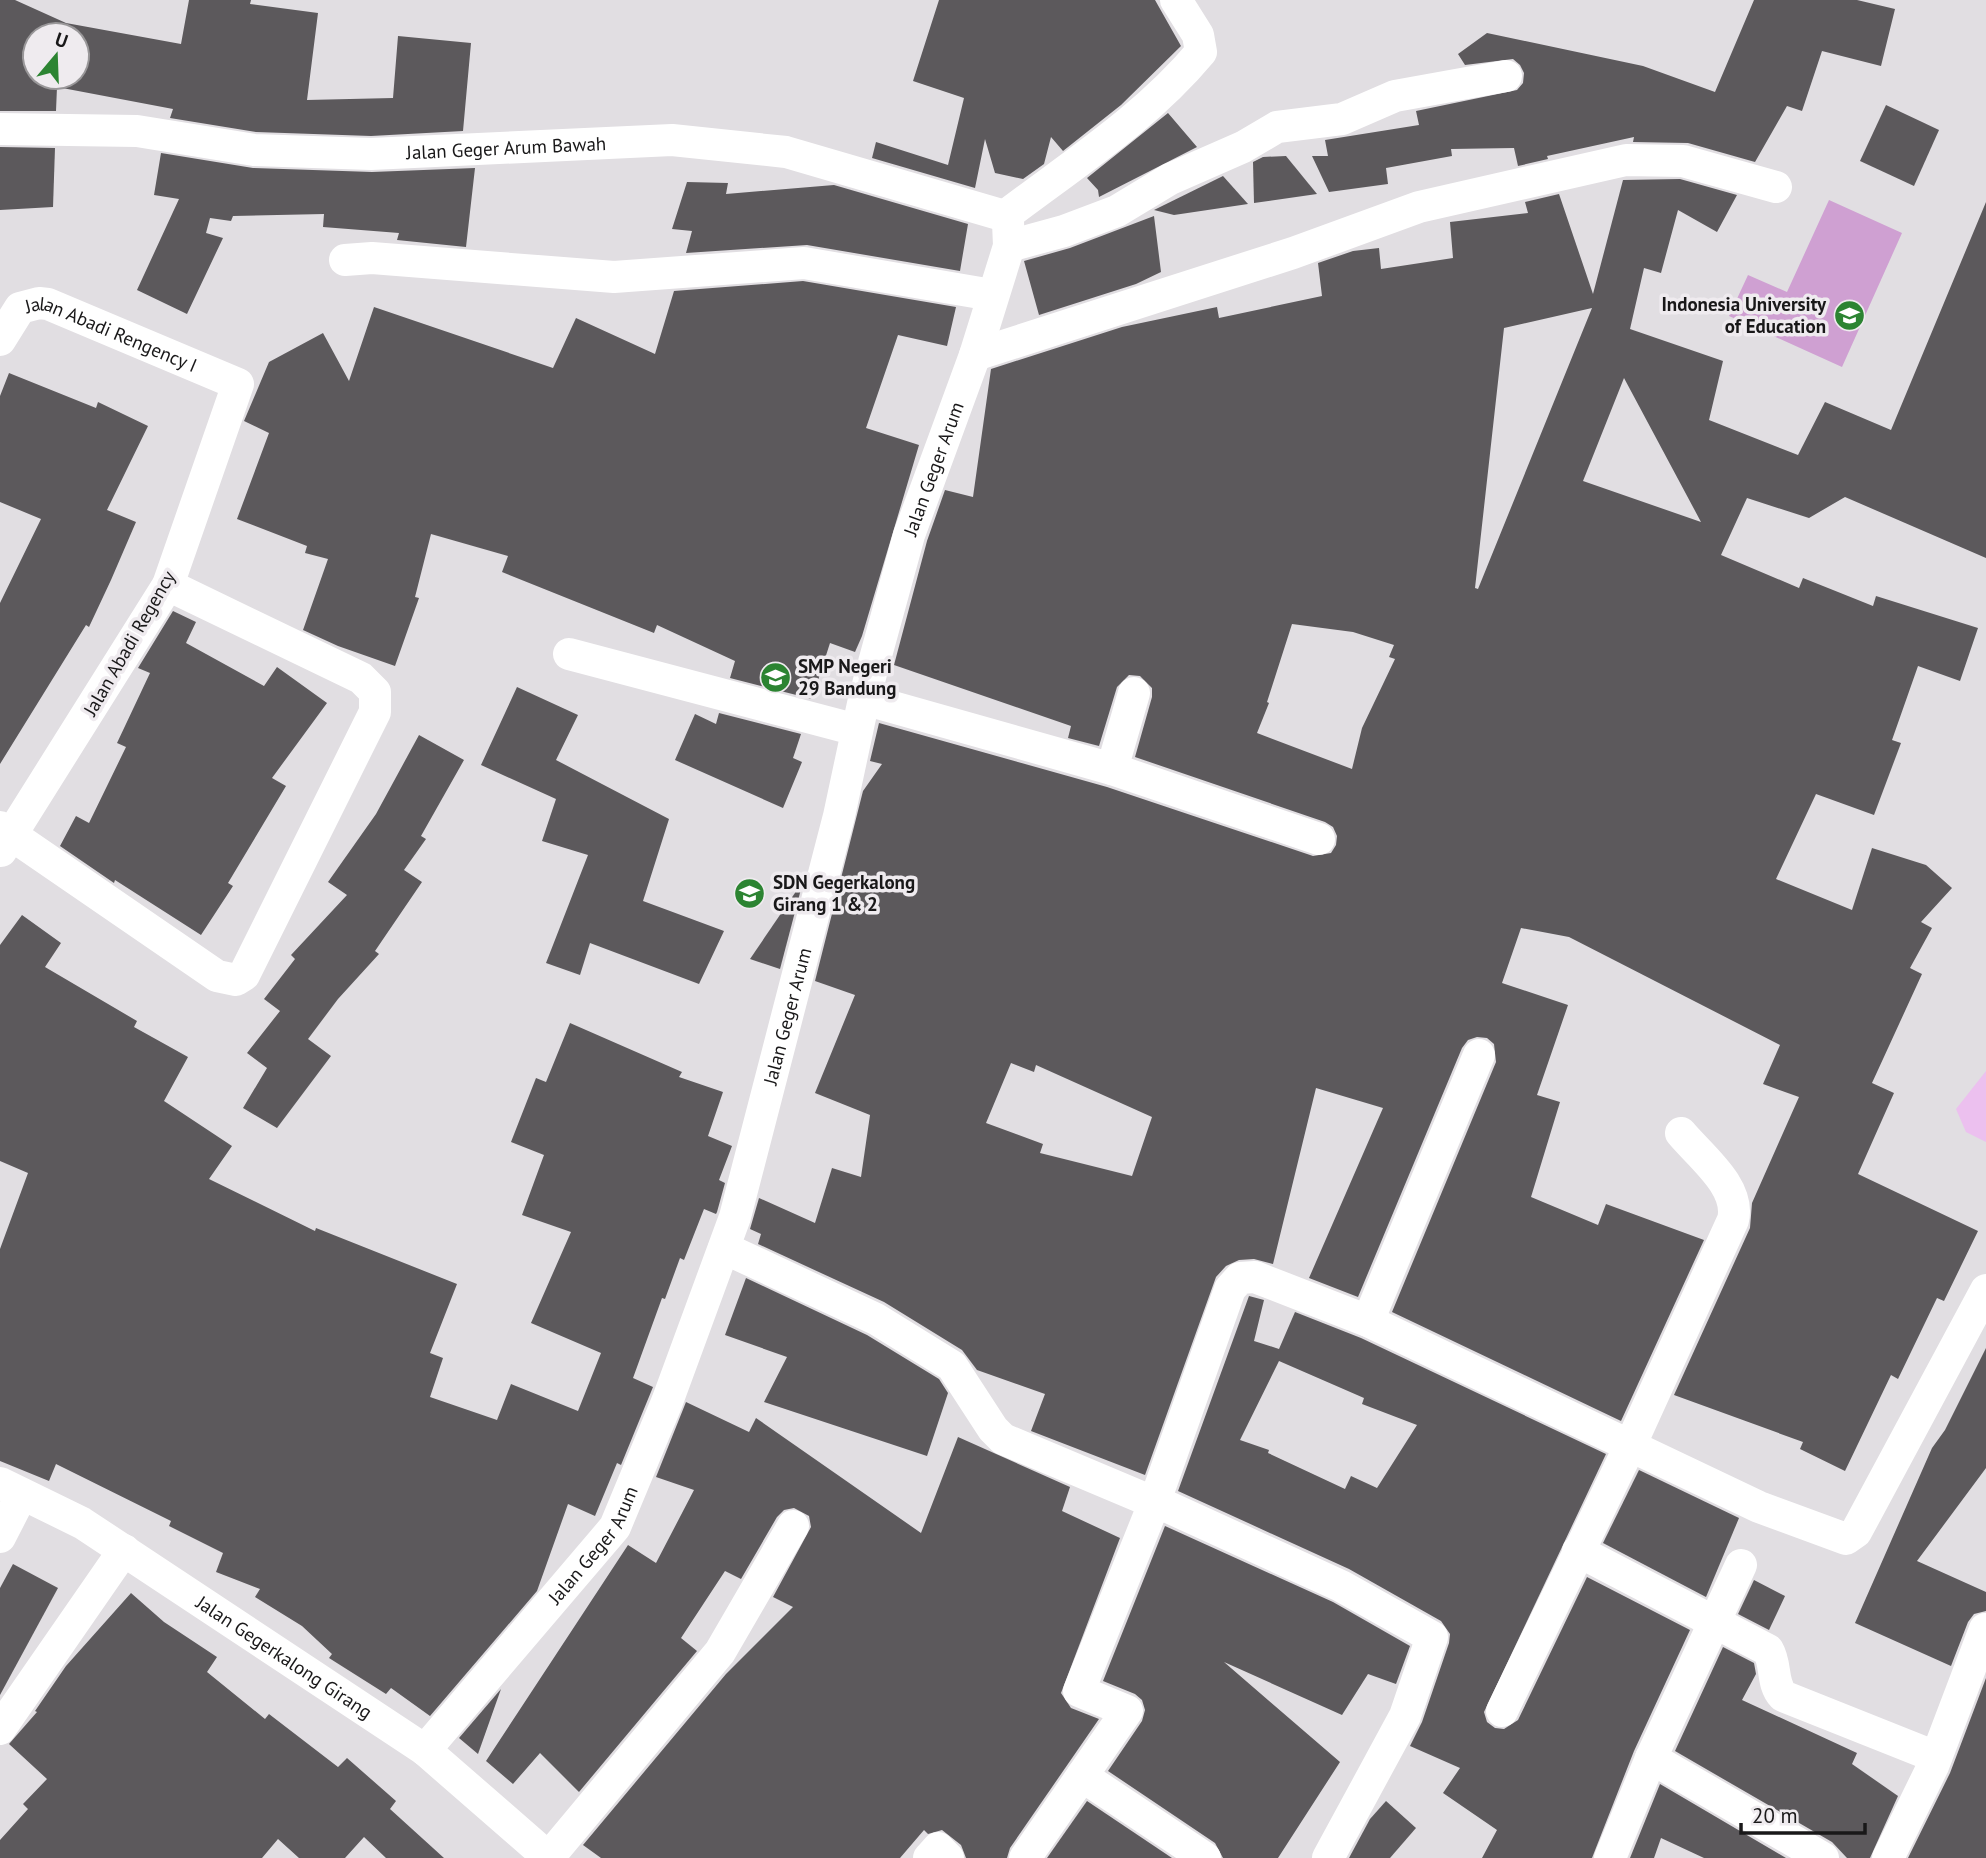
<svg xmlns="http://www.w3.org/2000/svg" width="1986" height="1858" viewBox="0 0 1986 1858" font-family="'PT Sans',sans-serif">
  <rect width="100%" height="100%" fill="#e1dee2"/>
  <polygon fill="#ecc0ef" points="1986,1071 1986,1142 1966,1132 1956,1109"/>
  <polygon fill="#cfa0d2" points="1829,200 1902,233 1842,367 1729,316 1748,275 1787,292"/>
  <g fill="#5c595c" fill-rule="evenodd">
    <path d="M 0,0 L 15,0 L 66,23 L 181,44 L 189,0 L 251,0 L 250,4 L 318,13 L 307,100 L 393,98 L 398,36 L 471,43 L 463,131 L 371,136 L 256,132 L 170,118 L 173,109 L 57,87 L 56,111 L 0,111 ZM 35,35 L 77,35 L 77,77 L 35,77 Z"/>
    <polygon points="939,0 1155,0 1181,46 1121,105 1063,151 1051,137 1044,164 1023,179 995,173 985,139 975,188 872,158 876,142 948,165 964,98 913,81"/>
    <polygon points="1754,0 1857,0 1895,9 1881,66 1822,51 1802,111 1787,106 1755,162 1688,143 1633,142 1634,137 1547,156 1548,159 1518,166 1514,148 1451,149 1452,156 1386,168 1388,184 1329,192 1312,156 1328,156 1325,140 1419,125 1416,111 1517,90 1523,83 1524,73 1520,65 1513,59 1465,65 1458,54 1487,33 1643,66 1715,92"/>
    <polygon points="1886,105 1939,130 1914,186 1860,161"/>
    <polygon points="1168,113 1197,147 1099,197 1098,190 1087,178"/>
    <polygon points="0,147 55,148 53,207 0,210"/>
    <polygon points="161,153 253,168 372,172 475,168 466,247 397,240 399,233 323,227 324,214 233,216 231,221 210,218 206,233 223,238 187,314 137,290 179,199 154,195"/>
    <polygon points="1286,156 1317,194 1254,203 1253,162 1263,157"/>
    <polygon points="1223,176 1248,204 1174,215 1154,210"/>
    <path d="M 1680,179 L 1737,195 L 1717,232 L 1678,210 L 1661,273 L 1644,268 L 1630,329 L 1723,361 L 1709,420 L 1798,455 L 1825,402 L 1891,430 L 1986,202 L 1986,558 L 1845,497 L 1809,518 L 1747,498 L 1721,555 L 1799,588 L 1803,578 L 1873,606 L 1876,596 L 1978,628 L 1960,681 L 1918,666 L 1892,740 L 1901,743 L 1874,815 L 1816,794 L 1776,879 L 1852,910 L 1872,848 L 1926,865 L 1952,888 L 1921,922 L 1932,928 L 1910,968 L 1922,974 L 1872,1083 L 1894,1093 L 1858,1174 L 1978,1231 L 1944,1301 L 1937,1298 L 1898,1379 L 1891,1375 L 1845,1471 L 1800,1449 L 1803,1442 L 1674,1395 L 1750,1228 L 1752,1203 L 1799,1097 L 1763,1084 L 1780,1045 L 1569,937 L 1521,928 L 1502,983 L 1568,1005 L 1537,1095 L 1560,1102 L 1531,1197 L 1598,1225 L 1606,1204 L 1704,1240 L 1621,1421 L 1392,1312 L 1496,1062 L 1494,1044 L 1487,1038 L 1477,1037 L 1468,1040 L 1462,1048 L 1358,1297 L 1309,1278 L 1383,1108 L 1316,1088 L 1273,1264 L 1254,1259 L 1239,1260 L 1226,1266 L 1216,1277 L 1145,1475 L 1031,1431 L 1045,1394 L 977,1370 L 962,1350 L 884,1302 L 758,1244 L 761,1234 L 750,1229 L 759,1198 L 815,1223 L 832,1168 L 861,1177 L 870,1115 L 815,1093 L 855,995 L 815,981 L 863,791 L 882,764 L 870,761 L 879,723 L 1107,787 L 1313,856 L 1331,853 L 1336,845 L 1337,836 L 1333,827 L 1325,822 L 1135,757 L 1152,697 L 1152,688 L 1140,676 L 1129,675 L 1117,687 L 1099,746 L 1068,738 L 1071,726 L 894,665 L 927,541 L 945,490 L 973,497 L 991,369 L 1122,327 L 1217,307 L 1219,318 L 1322,296 L 1318,263 L 1353,251 L 1379,248 L 1381,269 L 1453,258 L 1450,222 L 1528,213 L 1525,202 L 1559,194 L 1593,294 L 1623,180 ZM 1592,308 L 1478,589 L 1475,588 L 1504,328 ZM 1624,378 L 1701,522 L 1583,481 ZM 1292,624 L 1353,632 L 1394,645 L 1389,657 L 1395,659 L 1362,728 L 1352,769 L 1257,733 L 1269,703 L 1267,702 ZM 1011,1063 L 1034,1072 L 1036,1065 L 1152,1117 L 1132,1176 L 1040,1153 L 1043,1144 L 986,1123 Z"/>
    <polygon points="687,182 728,183 726,194 834,185 968,224 960,271 807,245 686,253 692,231 672,229"/>
    <polygon points="1154,216 1161,272 1136,284 1039,315 1024,261 1070,248"/>
    <polygon points="803,281 956,307 947,346 898,335 866,428 919,445 862,636 855,652 830,643 812,699 730,678 735,661 657,625 654,633 502,572 508,556 431,534 415,597 419,598 395,666 338,646 303,630 328,559 305,553 307,546 237,519 269,433 244,421 269,362 323,333 349,381 374,307 553,368 576,318 655,354 674,291"/>
    <polygon points="9,373 96,408 98,402 148,426 107,510 136,522 111,580 89,627 86,625 0,764 0,603 41,519 0,502 0,396"/>
    <polygon points="173,611 196,622 186,643 264,686 277,667 327,703 272,778 286,786 228,883 233,886 201,935 115,880 114,883 60,846 76,816 89,823 126,747 117,743 150,673 138,668"/>
    <polygon points="517,687 578,715 556,760 669,819 643,901 724,931 699,984 590,943 580,975 546,963 588,855 542,841 556,799 481,765"/>
    <polygon points="719,713 801,734 793,758 802,762 783,808 675,760 695,714 716,724"/>
    <polygon points="419,735 464,760 421,836 426,839 404,870 422,882 375,951 379,954 338,999 308,1039 331,1056 277,1128 243,1108 267,1068 247,1053 280,1011 264,999 295,959 291,955 347,895 328,882 376,814"/>
    <polygon points="799,887 801,889 780,969 750,959"/>
    <polygon points="22,915 61,943 45,967 137,1021 134,1027 188,1057 164,1101 232,1146 209,1179 315,1231 316,1228 457,1284 430,1353 443,1358 430,1397 497,1420 511,1384 578,1411 601,1353 531,1323 571,1232 522,1215 544,1155 511,1142 536,1078 546,1082 570,1023 682,1072 679,1077 723,1092 708,1136 732,1146 719,1180 725,1183 717,1212 716,1214 704,1209 684,1260 680,1258 665,1299 662,1298 633,1378 653,1387 621,1465 617,1463 595,1516 568,1504 537,1591 430,1716 391,1688 386,1694 329,1658 332,1654 302,1626 255,1597 260,1589 216,1572 223,1553 169,1526 171,1521 56,1464 49,1481 0,1461 0,1249 28,1173 0,1161 0,945"/>
    <polygon points="746,1278 867,1335 939,1379 948,1393 927,1456 764,1402 787,1357 725,1335"/>
    <path d="M 1249,1296 L 1264,1300 L 1254,1341 L 1279,1349 L 1295,1312 L 1361,1338 L 1606,1454 L 1484,1712 L 1487,1722 L 1495,1728 L 1504,1729 L 1518,1720 L 1587,1577 L 1690,1630 L 1634,1751 L 1592,1858 L 1482,1858 L 1497,1830 L 1443,1793 L 1460,1768 L 1410,1746 L 1422,1722 L 1449,1643 L 1450,1634 L 1441,1621 L 1349,1569 L 1178,1491 ZM 1279,1361 L 1364,1398 L 1362,1404 L 1417,1425 L 1377,1488 L 1351,1476 L 1345,1489 L 1268,1453 L 1269,1450 L 1240,1440 Z"/>
    <polygon points="1986,1348 1986,1468 1917,1561 1986,1592 1986,1611 1974,1614 1968,1622 1951,1666 1855,1623 1932,1448 1945,1430"/>
    <polygon points="686,1402 749,1432 756,1418 921,1533 958,1437 1070,1487 1062,1511 1120,1538 1061,1693 1071,1708 1099,1719 1010,1848 1007,1858 966,1858 961,1845 942,1830 928,1834 924,1830 900,1858 601,1858 583,1845 726,1674 793,1607 773,1597 811,1527 809,1516 794,1508 784,1510 777,1517 741,1579 725,1571 681,1638 697,1651 579,1792 540,1753 513,1784 486,1761 628,1545 656,1563 694,1490 656,1477"/>
    <polygon points="1639,1470 1739,1518 1706,1597 1603,1543"/>
    <polygon points="1165,1526 1333,1602 1410,1646 1396,1684 1368,1674 1342,1715 1224,1662 1340,1762 1278,1858 1223,1858 1215,1843 1108,1771 1142,1721 1145,1710 1142,1700 1135,1694 1103,1681"/>
    <polygon points="13,1564 58,1588 0,1695 0,1588"/>
    <polygon points="1754,1580 1785,1596 1769,1630 1738,1614"/>
    <polygon points="131,1593 164,1622 217,1657 207,1672 265,1719 269,1714 338,1767 347,1758 396,1801 390,1809 444,1858 386,1858 364,1837 345,1858 299,1858 278,1839 262,1858 0,1858 0,1840 28,1809 23,1804 47,1779 9,1744 37,1712 35,1711 66,1666"/>
    <polygon points="1723,1647 1754,1663 1756,1674 1742,1700 1857,1753 1852,1764 1898,1796 1870,1858 1847,1858 1832,1842 1675,1751"/>
    <polygon points="1986,1678 1986,1858 1908,1858 1950,1773"/>
    <polygon points="501,1689 478,1754 459,1738"/>
    <polygon points="1660,1784 1786,1858 1704,1858 1661,1838 1654,1858 1630,1858"/>
    <polygon points="1087,1801 1172,1858 1047,1858"/>
    <polygon points="1386,1801 1416,1828 1390,1858 1349,1858 1370,1819"/>
  </g>
  <g fill="none" stroke-linecap="round" stroke-linejoin="round">
    <g stroke="#fff" stroke-width="32">
      <path id="s1" d="M 0,129 L 137,131 L 254,150 L 371,154 L 672,140 L 786,152 L 1005,216"/>
      <path d="M 1005,216 C 1072,165 1146,118 1201,52 L 1198,35 L 1176,0"/>
      <polyline points="1009,246 1064,231 1117,211 1170,179 1243,147 1277,127 1342,119 1395,96 1506,76"/>
      <polyline points="345,260 372,258 614,277 804,263 992,295"/>
      <path id="s2" d="M 0,340 L 20,308 L 39,303 L 48,304 L 238,384 L 168,585 L 1,851"/>
      <polyline points="975,355 1293,253 1419,207 1626,160 1683,161 1776,187"/>
      <polyline points="569,654 857,730"/>
      <polyline points="864,699 1112,769 1134,693"/>
      <polyline points="1112,769 1319,839"/>
      <polyline points="0,827 217,976 236,980 244,975 375,712 375,692 361,678 168,585"/>
      <polyline points="724,1248 876,1319 952,1366 993,1429 1003,1439 1148,1500 1155,1501 1230,1289 1240,1278 1255,1277 1368,1321 1759,1507 1846,1539 1856,1532 1986,1290"/>
      <polyline points="1368,1321 1479,1055"/>
      <path id="s3" d="M 0,1483 L 82,1523 L 425,1750 L 549,1858"/>
      <polyline points="0,1537 22,1494"/>
      <path d="M 1578,1551 L 1768,1650 C 1777,1665 1771,1683 1783,1696 L 1936,1757"/>
      <polyline points="1741,1565 1651,1758 1823,1858"/>
      <path d="M 1502,1711 L 1630,1446 L 1733,1220 C 1741,1187 1701,1157 1681,1133"/>
      <polyline points="0,1729 124,1550"/>
      <path id="s4" d="M 425,1750 L 615,1527 L 667,1402 L 735,1217 L 839,816 L 864,699 L 909,535 L 975,355 L 1009,246 L 1008,222 L 1005,216"/>
      <polyline points="1082,1776 1205,1858"/>
      <polyline points="549,1857 720,1652 793,1526"/>
      <polyline points="929,1858 938,1848 948,1858"/>
      <polyline points="1025,1858 1127,1711 1079,1691 1155,1501 1341,1586 1432,1637 1405,1716 1328,1858"/>
      <polyline points="1610,1858 1651,1758"/>
      <polyline points="1888,1858 1933,1766 1985,1629"/>
    </g>
  </g>
  <defs>
    <symbol id="university-disc" viewBox="-11 -11 22 22"><circle r="9.5" fill="#2c8432" stroke="#efebef"/><path d="M0-5L7-2L0 1L-7-2ZM-4 1L0 2.5L4 1V4Q0 6-4 4Z" fill="#fff"/></symbol>
    <symbol id="school-disc" viewBox="-11 -11 22 22"><circle r="9.5" fill="#2c8432" stroke="#efebef"/><path d="M0-5L7-2L0 1L-7-2ZM-4 1L0 2.5L4 1V4Q0 6-4 4Z" fill="#fff"/></symbol>
  </defs>
  <g fill-rule="evenodd">
    <use href="#university-disc" x="1832" y="298" width="35" height="35"/>
    <use href="#school-disc" x="758" y="660" width="35" height="35"/>
    <use href="#school-disc" x="732" y="876" width="35" height="35"/>
  </g>
  <g text-anchor="middle" dominant-baseline="central" stroke-width="7" stroke-linejoin="round" paint-order="stroke">
    <g font-size="19" fill="#191819" stroke="#efebef">
      <text stroke="none"><textPath href="#s1" startOffset="508">Jalan Geger Arum Bawah</textPath></text>
      <text stroke="none"><textPath href="#s2" startOffset="135">Jalan Abadi Rengency I</textPath></text>
      <text stroke="none"><textPath href="#s4" startOffset="1400">Jalan Geger Arum</textPath></text>
      <text transform="translate(129 643) rotate(-60)">Jalan Abadi Regency</text>
      <text stroke="none"><textPath href="#s4" startOffset="833">Jalan Geger Arum</textPath></text>
      <text stroke="none"><textPath href="#s4" startOffset="266">Jalan Geger Arum</textPath></text>
      <text stroke="none"><textPath href="#s3" startOffset="334">Jalan Gegerkalong Girang</textPath></text>
    </g>
    <g font-size="19" font-weight="bold" fill="#191819" stroke="#efebef" text-anchor="start">
      <text x="1826" y="304" text-anchor="end">Indonesia University<tspan x="1826" dy="22">of Education</tspan></text>
      <text x="798" y="666">SMP Negeri<tspan x="798" dy="22">29 Bandung</tspan></text>
      <text x="773" y="882">SDN Gegerkalong<tspan x="773" dy="22">Girang 1 &amp; 2</tspan></text>
    </g>
  </g>
  <g transform="translate(56 56) rotate(19)"><circle r="33" fill="#efebef" stroke="#999799" stroke-width="2"/>
  <path d="M0-5L12 26L0 18L-12 26Z" fill="#2c8432"/>
  <text y="-10" font-size="19" font-weight="bold" text-anchor="middle" fill="#191819">U</text>
  </g>
  <path d="M1741 1823v10h124v-10" fill="none" stroke="#191819" stroke-width="3.5"/>
  <text x="1752" y="1823" font-size="21" fill="#191819" stroke="#efebef" stroke-width="5" paint-order="stroke">20 m</text>
</svg>
